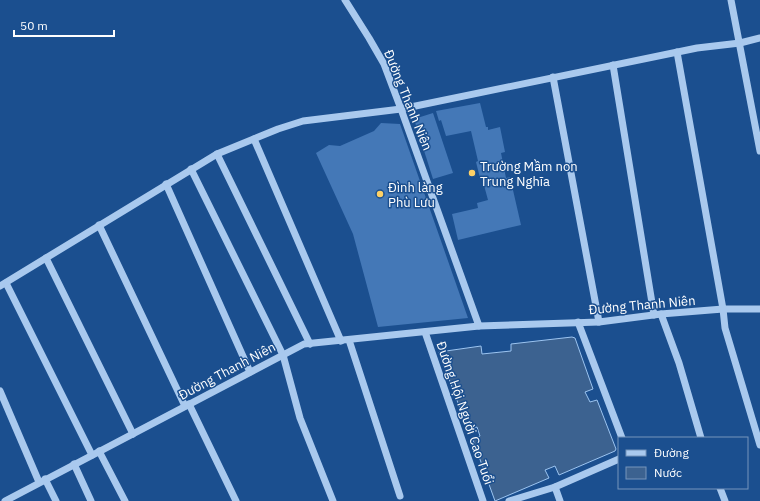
<svg xmlns="http://www.w3.org/2000/svg" width="760" height="501" viewBox="0 0 760 501" font-family="'IBM Plex Sans',sans-serif">
  <rect width="100%" height="100%" fill="#1b4f8f"/>
  <polygon fill="#3c6290" stroke="#9cc4f0" points="572,337 575,338 593,389 585,392 590,402 597,400 616,449 615,451 559,475 555,466 545,470 549,478 495,501 473,440 480,436 477,427 468,430 439,352 481,346 482,354 511,351 511,344"/>
  <g fill="#4478b7">
    <polygon points="480,103 486,127 488,127 488,130 500,127 505,152 501,153 506,178 510,177 521,225 458,240 452,214 478,208 477,203 488,200 482,178 480,178 476,162 478,161 471,131 446,136 441,120 439,121 436,111"/>
    <polygon points="433,113 453,173 433,179 414,119"/>
    <polygon points="381,123 400,124 468,318 378,327 353,234 316,153 329,145 340,146 374,131"/>
  </g>
  <g fill="none" stroke-linecap="round" stroke-linejoin="round">
    <g stroke="#a9c9ee" stroke-width="7">
      <polyline points="345,0 369,38 384,64 401,109 479,326"/>
      <polyline points="731,0 760,151"/>
      <polyline points="677,52 723,309 725,328 760,445"/>
      <polyline points="613,65 654,315"/>
      <polyline points="553,77 599,322"/>
      <polyline points="254,139 341,341"/>
      <polyline points="217,154 310,344"/>
      <polyline points="191,169 283,355 300,418 333,501"/>
      <polyline points="166,184 250,372"/>
      <polyline points="99,225 185,406"/>
      <polyline points="46,258 133,434"/>
      <polyline points="6,283 92,455"/>
      <polyline points="0,286 217,154 278,129 303,121 401,109 697,48 740,43 760,38"/>
      <polyline points="661,314 679,363 701,438"/>
      <polyline points="578,322 622,438"/>
      <polyline points="425,332 483,501"/>
      <polyline points="349,340 400,496"/>
      <polyline points="0,391 39,482"/>
      <polyline points="189,404 236,501"/>
      <polyline points="99,451 125,501"/>
      <polyline points="74,464 91,501"/>
      <polyline points="45,479 56,501"/>
      <polyline points="720,488 725,501"/>
      <polyline points="5,501 304,344 479,326 599,322 661,314 723,309 760,309"/>
      <polyline points="509,501 555,487"/>
      <polyline points="560,501 555,487 619,459"/>
    </g>
  </g>
  <g fill="#ffd166" stroke="#1b4f8f" stroke-width="1.5">
    <circle cx="472" cy="173" r="4"/>
    <circle cx="380" cy="194" r="4"/>
  </g>
  <g text-anchor="middle" dominant-baseline="central" stroke-width="3" stroke-linejoin="round" paint-order="stroke">
    <g font-size="13" fill="#fff" stroke="#1b4f8f">
      <text transform="translate(408 100) rotate(68)">Đường Thanh Niên</text>
      <text transform="translate(642 305) rotate(-5)">Đường Thanh Niên</text>
      <text transform="translate(227 371) rotate(-28)">Đường Thanh Niên</text>
      <text transform="translate(465 413) rotate(71)">Đường Hội Người Cao Tuổi</text>
    </g>
    <g font-size="13" fill="#fff" stroke="#1b4f8f" text-anchor="start">
      <text x="480" y="166">Trường Mầm non<tspan x="480" dy="15">Trung Nghĩa</tspan></text>
      <text x="388" y="187">Đình làng<tspan x="388" dy="15">Phù Lưu</tspan></text>
    </g>
  </g>
  <rect x="618" y="437" width="130" height="52" fill="#1b4f8f" stroke="#7695bc"/>
  <rect x="626" y="450" width="20" height="6" fill="#a9c9ee" stroke="#7695bc"/>
  <text x="654" y="457" font-size="12" fill="#ffffff">Đường</text>
  <rect x="626" y="467" width="20" height="12" fill="#3c6290" stroke="#7695bc"/>
  <text x="654" y="477" font-size="12" fill="#ffffff">Nước</text>
  <path d="M14 30v6h100v-6" fill="none" stroke="#ffffff" stroke-width="2"/>
  <text x="20" y="30" font-size="12" fill="#ffffff" stroke="#1b4f8f" stroke-width="3" paint-order="stroke">50 m</text>
</svg>
